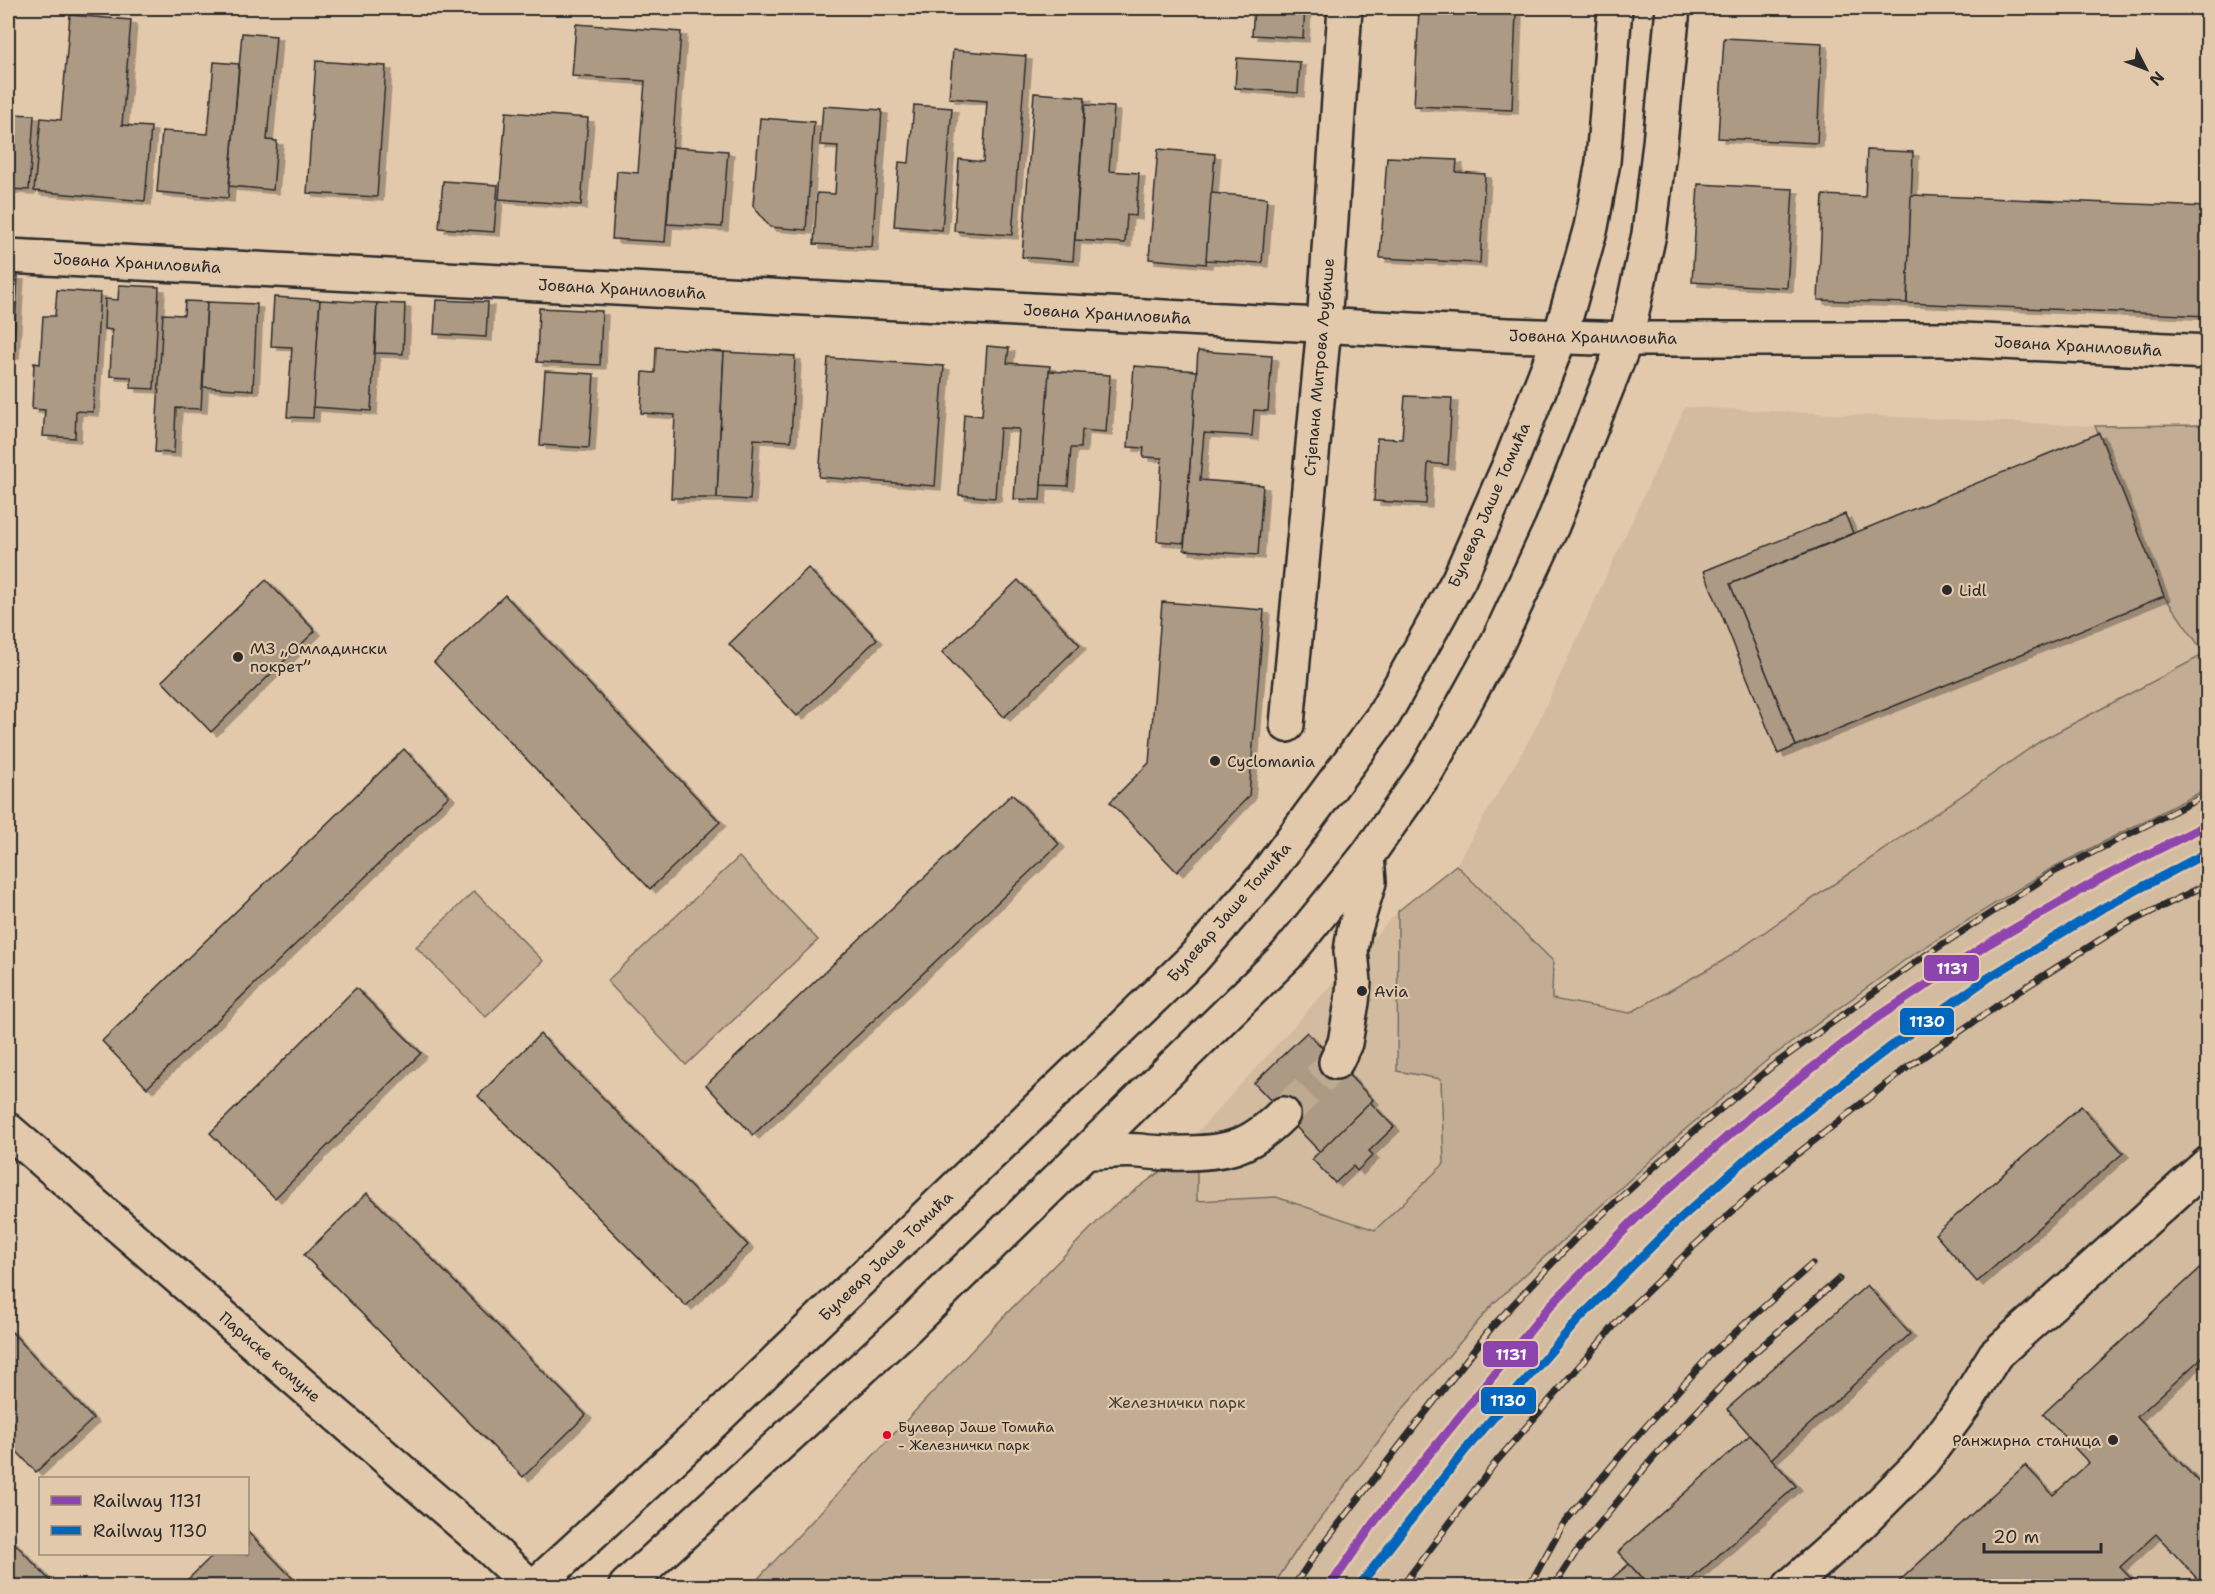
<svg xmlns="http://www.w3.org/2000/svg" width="2215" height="1594" viewBox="0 0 2215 1594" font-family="'Shantell Sans',sans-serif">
  <defs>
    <filter id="shadow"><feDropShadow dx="6" dy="4" stdDeviation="0" flood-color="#0004"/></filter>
  </defs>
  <rect width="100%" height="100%" fill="#e3c9ab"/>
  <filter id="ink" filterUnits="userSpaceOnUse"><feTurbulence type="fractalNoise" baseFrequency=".0167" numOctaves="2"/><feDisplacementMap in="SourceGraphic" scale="12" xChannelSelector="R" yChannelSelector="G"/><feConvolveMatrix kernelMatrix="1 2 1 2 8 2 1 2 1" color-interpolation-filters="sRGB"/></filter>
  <g filter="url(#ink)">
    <g fill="#d3bba0">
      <polygon points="1685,407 2095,426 2207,425 2205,654 2042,740 1724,960 1630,1013 1551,999 1456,865 1533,733"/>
      <polygon points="2207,789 2207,1586 1273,1586 1298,1548 1402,1410 1494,1302 1681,1133 1766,1061 1912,955 2052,868"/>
      <polygon points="1398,911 1397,1070 1441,1078 1444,1164 1375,1230 1276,1197 1197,1202 1165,1168"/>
    </g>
    <g fill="#c2ad94" stroke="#766c60" stroke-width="1.5">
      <polygon points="2207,425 2207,789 2052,868 1912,955 1766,1061 1681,1133 1494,1303 1402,1410 1298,1548 1273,1586 751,1586 1008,1312 1110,1209 1165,1168 1197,1165 1197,1201 1276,1197 1375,1230 1444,1164 1441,1079 1397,1071 1398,911 1456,865 1553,961 1552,999 1630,1013 1724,960 2042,740 2205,654 2164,596 2095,426"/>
      <polygon points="739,857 818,940 686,1065 607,981"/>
      <polygon points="474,891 543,961 486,1017 416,947"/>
    </g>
    <g fill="#ad9a85" stroke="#2b2b2b" stroke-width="1.5" filter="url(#shadow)">
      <polygon points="1254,8 1305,8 1303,38 1252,35"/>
      <polygon points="1419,9 1516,13 1512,110 1414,106"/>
      <polygon points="70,15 131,20 122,125 151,127 145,201 34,191 41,118 61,120"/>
      <polygon points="576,24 681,32 665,242 612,239 617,171 638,173 645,81 572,76"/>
      <polygon points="242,33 276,36 267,140 277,141 273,190 229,186"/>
      <polygon points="1724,38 1822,43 1817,143 1718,138"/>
      <polygon points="953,50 1026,56 1012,235 954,231 959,159 983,162 987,101 949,98"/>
      <polygon points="1237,58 1300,62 1298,93 1235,88"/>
      <polygon points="316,61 386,66 377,197 307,193"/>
      <polygon points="214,62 239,64 228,198 157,192 162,131 208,134"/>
      <polygon points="1034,93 1085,97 1073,261 1022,257"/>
      <polygon points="914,105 952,108 942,230 894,226 899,162 909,163"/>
      <polygon points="1085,105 1114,107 1109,171 1139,173 1136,216 1127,215 1125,243 1075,240"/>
      <polygon points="823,106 882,110 872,247 814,244 817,193 835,194 838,146 820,145"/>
      <polygon points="506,112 588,118 581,205 499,199"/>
      <polygon points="11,114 34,115 29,190 8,189 8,136 10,137"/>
      <polygon points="760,118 814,122 806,230 770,227 753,206"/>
      <polygon points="673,147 728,151 722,227 667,224"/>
      <polygon points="1158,149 1215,154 1206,264 1149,259"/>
      <polygon points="1867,150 1913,152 1907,303 1818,300 1823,195 1865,197"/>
      <polygon points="1387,157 1457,160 1456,172 1485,174 1480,263 1380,258"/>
      <polygon points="443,181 498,185 494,232 439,228"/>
      <polygon points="1698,184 1793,189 1787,288 1692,282"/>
      <polygon points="1211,193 1267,198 1262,263 1206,260"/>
      <polygon points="1911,195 2208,207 2208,316 1907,303"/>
      <polygon points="8,275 18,276 13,355 8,355"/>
      <polygon points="119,285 159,287 154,389 131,388 131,377 110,376 112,330 104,329 105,299 118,300"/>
      <polygon points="57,290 100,293 93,412 76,411 75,438 43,436 45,410 32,409 34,363 40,364 43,316 55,316"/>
      <polygon points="274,297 320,300 313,418 287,417 292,347 271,346"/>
      <polygon points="320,300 377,303 371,411 313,407"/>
      <polygon points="436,300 488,302 486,337 434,334"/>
      <polygon points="185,301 207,302 201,409 176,408 174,453 155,452 163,314 184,315"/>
      <polygon points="207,302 257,304 253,390 203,387"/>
      <polygon points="377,303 405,304 403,354 375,353"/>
      <polygon points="539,308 602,311 600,365 537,362"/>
      <polygon points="987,346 1009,348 1007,363 1050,366 1040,500 1014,499 1019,429 1000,428 995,498 959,495 964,414 982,416"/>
      <polygon points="656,347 724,352 717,498 671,498 675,415 641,413 643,372 655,373"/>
      <polygon points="1198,351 1272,356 1268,411 1254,410 1252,436 1204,433 1200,480 1263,485 1258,555 1184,550"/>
      <polygon points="724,352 795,356 791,441 754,439 750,500 717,498"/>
      <polygon points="828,358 944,366 935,486 819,477"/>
      <polygon points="1134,366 1197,371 1184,543 1157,541 1162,458 1143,457 1144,448 1128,447"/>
      <polygon points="545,371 594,374 589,448 540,445"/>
      <polygon points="1049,371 1110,375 1106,432 1082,430 1081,448 1071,448 1068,486 1041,485"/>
      <polygon points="1405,396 1452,398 1448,465 1428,463 1426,504 1374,501 1377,438 1402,439"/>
      <polygon points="2099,433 2164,596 1796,746 1730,584"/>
      <polygon points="1845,514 1853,533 1730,584 1796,746 1778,754 1704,571"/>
      <polygon points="808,568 877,639 797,716 729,644"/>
      <polygon points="266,580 315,631 211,732 162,681"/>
      <polygon points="1018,580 1080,645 1004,717 942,652"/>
      <polygon points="505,595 720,822 650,889 434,662"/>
      <polygon points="1162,602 1264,610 1249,796 1177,872 1110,802 1149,763"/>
      <polygon points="404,749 449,796 147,1088 102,1041"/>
      <polygon points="1012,794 1059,844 753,1135 706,1085"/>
      <polygon points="356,988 421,1053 275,1198 210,1133"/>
      <polygon points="1307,1032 1373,1100 1320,1152 1254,1083"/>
      <polygon points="540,1034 748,1245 686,1306 478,1096"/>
      <polygon points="1370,1102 1394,1127 1369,1151 1373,1155 1357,1171 1353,1166 1335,1183 1312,1159"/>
      <polygon points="2081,1106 2123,1153 1977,1282 1935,1234"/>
      <polygon points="367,1193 586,1415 523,1477 304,1255"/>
      <polygon points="2208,1261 2208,1352 2137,1417 2208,1492 2208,1586 2204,1586 2156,1534 2120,1567 2138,1586 1894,1586 2025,1465 2053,1495 2089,1463 2043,1414"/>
      <polygon points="1867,1285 1910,1334 1771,1459 1727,1409"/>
      <polygon points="8,1328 93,1419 36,1472 8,1442"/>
      <polygon points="1750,1435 1796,1486 1684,1586 1649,1586 1618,1552"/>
      <polygon points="248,1532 300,1586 181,1586 214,1554 248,1554"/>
      <polygon points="8,1536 55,1586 8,1586"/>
      <polygon points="1629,1564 1649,1586 1603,1586"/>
    </g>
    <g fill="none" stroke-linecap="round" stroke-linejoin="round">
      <polyline stroke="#bea991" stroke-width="33" stroke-dasharray="33 16" stroke-linecap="butt" points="1283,1114 1336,1062"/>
      <defs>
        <g id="minor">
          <polyline points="8,256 1507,335 1626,339 1941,339 2208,352"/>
          <polyline points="1287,725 1324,326 1345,8"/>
          <polyline points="1336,1062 1345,1043 1352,1002 1354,982 1351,951 1354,932 1369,882 1367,856"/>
          <polyline points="8,1130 480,1539 530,1586"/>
          <path d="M 1088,1152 C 1105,1152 1123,1149 1140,1151 C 1164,1154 1214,1155 1237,1146 C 1255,1140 1270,1127 1283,1114"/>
          <polyline points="1790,1586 1860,1524 1923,1461 1963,1407 1995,1355 2208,1164"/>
        </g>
        <g id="major">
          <polyline points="535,1586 713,1422 1192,960 1265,876 1384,715 1459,579 1512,459 1560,337 1591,227 1603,162 1615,8"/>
          <polyline points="626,1586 908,1326 1286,956 1367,856 1428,769 1496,646 1552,526 1626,339 1649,234 1660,143 1673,8"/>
        </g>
      </defs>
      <use href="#minor" stroke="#2b2b2b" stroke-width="38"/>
      <use href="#major" stroke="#2b2b2b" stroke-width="38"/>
      <use href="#minor" stroke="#e3c9ab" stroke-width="33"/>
      <use href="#major" stroke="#e3c9ab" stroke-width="33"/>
      <defs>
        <g id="rail">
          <polyline points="1294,1586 1314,1556 1492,1327 1574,1240 1687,1137 1771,1067 1917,961 2054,872 2208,794"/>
          <polyline points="1402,1586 1496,1462 1627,1311 1694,1246 1787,1162 1904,1070 2010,997 2122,926 2208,884"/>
          <polyline points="1529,1586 1564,1523 1632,1442 1712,1353 1812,1264"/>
          <polyline points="1554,1586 1574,1555 1653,1458 1748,1358 1839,1279"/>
        </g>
      </defs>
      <use href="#rail" stroke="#2b2b2b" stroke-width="7"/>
      <use href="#rail" stroke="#e3c9ab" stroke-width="4.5" stroke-dasharray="14" stroke-linecap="butt"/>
      <defs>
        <polyline id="rail-1" points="1330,1586 1377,1518 1549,1307 1642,1212 1752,1115 1875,1019 1988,944 2102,878 2208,824"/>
        <polyline id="rail-2" points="1359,1586 1466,1449 1578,1320 1671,1227 1762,1145 1889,1048 1988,978 2101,909 2208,852"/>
      </defs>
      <use href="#rail-1" stroke="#e3c9ab" stroke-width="14"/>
      <use href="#rail-2" stroke="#e3c9ab" stroke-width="14"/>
      <use href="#rail-1" stroke="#8e44ad" stroke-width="9"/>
      <use href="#rail-2" stroke="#0065bd" stroke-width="9"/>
    </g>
  </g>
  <g fill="#2b2b2b" stroke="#e3c9ab" stroke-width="2">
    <circle cx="1947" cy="590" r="6"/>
    <circle cx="238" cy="657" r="6"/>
    <circle cx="1215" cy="761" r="6"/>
    <circle cx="1362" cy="991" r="6"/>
    <circle cx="2113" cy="1440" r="6"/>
  </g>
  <circle fill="#e4002b" stroke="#e3c9ab" stroke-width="2" cx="887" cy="1435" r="5"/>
  <g text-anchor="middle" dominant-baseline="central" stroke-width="4.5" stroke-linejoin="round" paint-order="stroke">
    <g font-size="14" fill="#2b2b2b" stroke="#e3c9ab" text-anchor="start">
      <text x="898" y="1427">Булевар Јаше Томића<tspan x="898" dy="18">- Железнички парк</tspan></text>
    </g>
    <g font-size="16" fill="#2b2b2b" stroke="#e3c9ab">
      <text transform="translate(137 263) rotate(3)">Јована Храниловића</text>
      <text transform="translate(622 289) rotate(3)">Јована Храниловића</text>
      <text transform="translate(1107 314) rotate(3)">Јована Храниловића</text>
      <text transform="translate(1593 337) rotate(1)">Јована Храниловића</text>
      <text transform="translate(2078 346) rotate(3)">Јована Храниловића</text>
      <text transform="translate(1319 367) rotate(-85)">Стјепана Митрова Љубише</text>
      <text transform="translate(1489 505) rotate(-66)">Булевар Јаше Томића</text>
      <text transform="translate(1229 912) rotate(-49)">Булевар Јаше Томића</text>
      <text transform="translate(886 1256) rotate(-44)">Булевар Јаше Томића</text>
      <text transform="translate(270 1357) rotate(41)">Париске комуне</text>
    </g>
    <g font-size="16" fill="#2b2b2b" stroke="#e3c9ab" text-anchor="start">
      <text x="1959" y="590">Lidl</text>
      <text x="250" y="648">МЗ „Омладински<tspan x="250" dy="18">покрет”</tspan></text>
      <text x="1227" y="761">Cyclomania</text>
      <text x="1374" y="991">Avia</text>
      <text x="2101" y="1440" text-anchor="end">Ранжирна станица</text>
    </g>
    <g font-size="16" fill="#423e3b" stroke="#e3c9ab">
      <text x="1177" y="1402">Железнички парк</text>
    </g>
  </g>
  <g stroke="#e3c9ab" stroke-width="2">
    <rect x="1923" y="954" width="57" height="28" rx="6" fill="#8e44ad"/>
    <rect x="1899" y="1007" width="56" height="29" rx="6" fill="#0065bd"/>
    <rect x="1482" y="1340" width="57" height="28" rx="6" fill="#8e44ad"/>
    <rect x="1480" y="1386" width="57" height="29" rx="6" fill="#0065bd"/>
  </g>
  <g font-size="16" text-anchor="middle" font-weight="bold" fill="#fff">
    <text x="1952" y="974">1131</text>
    <text x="1927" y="1027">1130</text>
    <text x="1511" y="1360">1131</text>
    <text x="1508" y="1406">1130</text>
  </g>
  <rect width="2215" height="1594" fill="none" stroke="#e3c9ab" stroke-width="30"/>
  <rect x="15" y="15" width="2185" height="1564" fill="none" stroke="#2b2b2b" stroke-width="2" filter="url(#ink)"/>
  <rect x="39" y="1477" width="210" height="78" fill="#e3c9ab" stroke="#998a78" stroke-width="1.5"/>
  <rect x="51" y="1496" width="30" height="9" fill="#8e44ad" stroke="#998a78" stroke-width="1.5"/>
  <text x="93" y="1507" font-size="18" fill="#2b2b2b">Railway 1131</text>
  <rect x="51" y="1526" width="30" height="9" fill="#0065bd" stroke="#998a78" stroke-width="1.5"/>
  <text x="93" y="1537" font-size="18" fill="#2b2b2b">Railway 1130</text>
  <g transform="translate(2146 69) rotate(132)" stroke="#e3c9ab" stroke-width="4.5" paint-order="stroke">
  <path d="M0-4.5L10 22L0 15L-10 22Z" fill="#2b2b2b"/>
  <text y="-9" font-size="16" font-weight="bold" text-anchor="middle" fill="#2b2b2b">N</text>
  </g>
  <path d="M1984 1543v9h117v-9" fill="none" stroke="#2b2b2b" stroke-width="3"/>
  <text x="1993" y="1543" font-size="18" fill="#2b2b2b" stroke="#e3c9ab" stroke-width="4.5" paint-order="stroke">20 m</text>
</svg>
